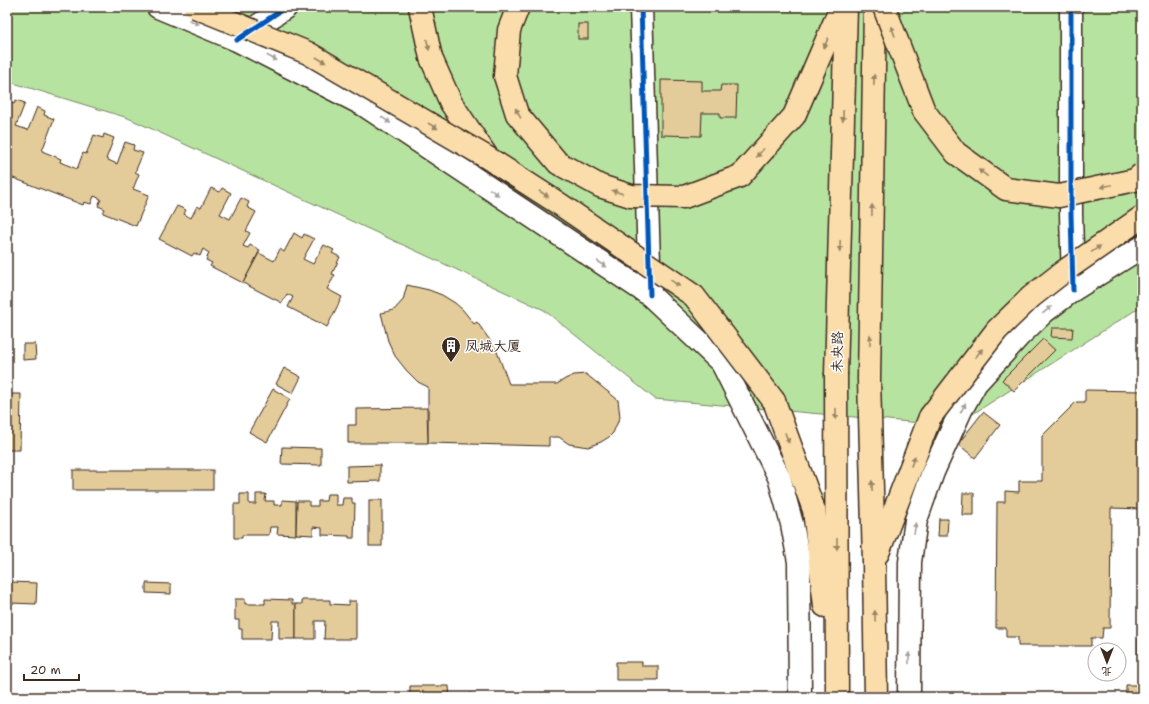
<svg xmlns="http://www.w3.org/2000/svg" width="1149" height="704" viewBox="0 0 1149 704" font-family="'Shantell Sans','LXGW WenKai TC',sans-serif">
  <rect width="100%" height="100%" fill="#fff"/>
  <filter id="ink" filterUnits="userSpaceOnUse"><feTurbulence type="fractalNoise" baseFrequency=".025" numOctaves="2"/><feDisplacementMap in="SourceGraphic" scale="8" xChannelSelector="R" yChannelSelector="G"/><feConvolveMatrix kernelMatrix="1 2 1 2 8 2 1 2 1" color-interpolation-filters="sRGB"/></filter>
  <g filter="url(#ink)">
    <polygon fill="#b7e3a1" stroke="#798660" points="7,7 1142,7 1142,306 954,426 655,399 544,310 128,118 7,81"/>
    <g fill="#e3cb9a" stroke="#3b2a1e">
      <rect x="578" y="24" width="10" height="15"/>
      <polygon points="661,80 702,81 702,91 720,91 721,85 737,85 736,118 720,118 720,113 702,113 701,136 661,135"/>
      <polygon points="16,100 25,103 16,126 28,130 37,107 45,111 44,115 54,119 42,151 61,159 60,162 77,169 83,153 86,154 94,135 103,138 104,134 114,138 106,159 117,164 125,142 134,145 133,150 143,153 135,172 139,174 133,189 149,195 136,226 103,213 105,209 98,206 101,199 94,196 91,204 84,202 83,205 8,176 12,164 7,162 7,101 14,104"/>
      <polygon points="211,188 220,192 222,188 231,193 220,214 230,219 241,198 249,202 247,207 256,212 246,231 250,233 243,246 248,248 250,245 260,250 243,283 210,266 212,263 206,260 209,253 203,249 200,256 194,253 192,256 159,239 177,206 186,210 184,214 191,218 197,206 201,208"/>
      <polygon points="294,233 302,238 304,234 314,239 303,259 313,264 324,245 334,250 332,253 340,257 332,274 335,275 327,289 342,297 327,327 288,307 293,297 287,294 282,303 243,283 259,253 274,261 280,249 284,252"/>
      <polygon points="407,285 429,290 442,295 455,303 463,310 474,324 477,322 496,349 509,384 557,384 565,379 574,375 586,374 618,400 620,417 613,433 609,437 601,442 588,447 569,444 559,437 549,437 549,446 428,443 428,387 418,382 406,370 395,356 388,341 381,313 394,310 403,300"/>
      <polygon points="1052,328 1073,328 1072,338 1051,337"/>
      <polygon points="1043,339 1055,350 1014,391 1002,380"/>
      <polygon points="23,344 35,344 36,359 23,360"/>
      <polygon points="284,368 301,377 293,393 276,384"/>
      <polygon points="273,389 290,399 267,442 249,432"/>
      <polygon points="1085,390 1142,391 1142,509 1111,508 1110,628 1103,628 1102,638 1091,638 1091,646 1018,646 1018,637 1006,637 1006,628 996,628 997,502 1005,502 1005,491 1019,492 1019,481 1042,481 1042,436 1076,402 1085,402"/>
      <polygon points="7,394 21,394 20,450 7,450"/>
      <polygon points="427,408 428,443 348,443 348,425 356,425 356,409"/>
      <polygon points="983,412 1000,425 975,458 958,444"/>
      <polygon points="282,447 321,448 321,465 281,464"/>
      <polygon points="380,465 380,481 347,482 347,466"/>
      <rect x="73" y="470" width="140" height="20"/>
      <polygon points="963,493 974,493 974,515 962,515"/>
      <polygon points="240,494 249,494 249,504 256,504 256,494 266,494 265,501 274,501 274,505 282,505 282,500 296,501 296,535 277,534 278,527 270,527 269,535 242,535 242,538 234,538 234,504 240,504"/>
      <polygon points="327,494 336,494 336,505 342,505 343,498 352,498 352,503 355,503 354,538 349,538 349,536 322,535 322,528 313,527 313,535 296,534 297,501 309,501 309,506 318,506 318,501 326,501"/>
      <rect x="369" y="500" width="13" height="46"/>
      <polygon points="939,519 948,519 947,536 938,536"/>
      <polygon points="10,582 37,583 36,604 10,603"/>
      <polygon points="146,583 171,584 171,594 146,593"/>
      <polygon points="235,599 245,599 245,604 265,604 265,599 292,600 292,604 296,604 296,639 279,639 279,621 272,621 271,639 242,639 242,629 239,629 239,620 235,620"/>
      <polygon points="302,600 330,600 330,604 349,605 349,601 356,601 356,639 324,639 325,621 315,621 315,639 296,639 296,604 302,604"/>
      <polygon points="1138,639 1142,639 1142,697 1126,697 1126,685 1138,685"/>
      <polygon points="616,662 642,662 642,666 658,666 658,680 616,680"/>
      <polygon points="410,686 449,686 450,697 408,697 410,696"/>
      <polygon points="390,693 393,697 383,697"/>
      <polygon points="470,693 478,697 468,697"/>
    </g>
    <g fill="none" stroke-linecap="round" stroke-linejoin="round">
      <defs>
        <g id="tertiary">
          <polyline points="641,7 650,295"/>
          <polyline points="1071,7 1071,214 1073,281"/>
          <polyline points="238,39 286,7"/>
        </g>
        <g id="secondary">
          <polyline points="158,7 237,40 364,105 650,295 722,363 779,477 792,524 799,562 800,697"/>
          <polyline points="909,697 910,562 916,520 933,472 961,410 976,383 1019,336 1044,312 1073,290 1142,247"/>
        </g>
        <g id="primary">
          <polyline points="875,7 869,379 874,563 876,697"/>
          <polyline points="836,375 837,697"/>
          <polyline points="774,401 814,510 825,606"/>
          <polyline points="878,553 930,417"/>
        </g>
        <polyline id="trunk" points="420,7 431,58 451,103 488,158"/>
      </defs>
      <use href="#tertiary" stroke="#3b2a1e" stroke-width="25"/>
      <use href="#secondary" stroke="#3b2a1e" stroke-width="25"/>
      <use href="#primary" stroke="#3b2a1e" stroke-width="25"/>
      <use href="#trunk" stroke="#3b2a1e" stroke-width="25"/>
      <use href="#tertiary" stroke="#fff" stroke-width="22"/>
      <use href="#secondary" stroke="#fff" stroke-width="22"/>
      <use href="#primary" stroke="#faddab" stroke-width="22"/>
      <use href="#trunk" stroke="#faddab" stroke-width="22"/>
      <defs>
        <polyline id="primary-bridge" points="836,375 846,7"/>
        <g id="trunk-bridge">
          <polyline points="195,7 308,53 488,158 561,205 694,296 774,401"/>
          <polyline points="518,7 509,30 505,76 517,114 558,163 600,186 631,196 684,197 740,176 794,116 841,7"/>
          <polyline points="884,7 924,111 956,153 1006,189 1059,196 1135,180 1142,174"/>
          <polyline points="930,417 997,330 1031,297 1063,272 1142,217"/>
        </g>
      </defs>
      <use href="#primary-bridge" stroke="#3b2a1e" stroke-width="25" stroke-linecap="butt"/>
      <use href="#trunk-bridge" stroke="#3b2a1e" stroke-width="25" stroke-linecap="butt"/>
      <use href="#primary-bridge" stroke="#faddab" stroke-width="22"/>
      <use href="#trunk-bridge" stroke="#faddab" stroke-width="22"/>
      <defs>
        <g id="cycleway">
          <polyline points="641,7 650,295"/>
          <polyline points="1071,7 1071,214 1073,290"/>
          <polyline points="237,40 286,7"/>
        </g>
      </defs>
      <use href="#cycleway" stroke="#fff" stroke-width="8"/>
      <use href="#cycleway" stroke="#0057b8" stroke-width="5"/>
    </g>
    <defs><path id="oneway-solid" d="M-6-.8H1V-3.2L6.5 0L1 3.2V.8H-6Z"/></defs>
    <g fill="#a79f9a">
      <use href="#oneway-solid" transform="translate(194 22) rotate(23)"/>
      <use href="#oneway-solid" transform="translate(272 58) rotate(27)"/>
      <use href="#oneway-solid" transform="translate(386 120) rotate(34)"/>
      <use href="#oneway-solid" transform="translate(494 192) rotate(34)"/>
      <use href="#oneway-solid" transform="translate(602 264) rotate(33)"/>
      <use href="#oneway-solid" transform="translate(1047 310) rotate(-39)"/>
      <use href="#oneway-solid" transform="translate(963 408) rotate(-62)"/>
      <use href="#oneway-solid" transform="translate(915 528) rotate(-81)"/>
      <use href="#oneway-solid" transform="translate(909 658) rotate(-90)"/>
    </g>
    <g fill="#9a8464">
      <use href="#oneway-solid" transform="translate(893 31) rotate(-110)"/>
      <use href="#oneway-solid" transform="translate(826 43) rotate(113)"/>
      <use href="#oneway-solid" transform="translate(428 45) rotate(77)"/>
      <use href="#oneway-solid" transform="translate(321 60) rotate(30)"/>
      <use href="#oneway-solid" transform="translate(874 80) rotate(-89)"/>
      <use href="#oneway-solid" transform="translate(518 113) rotate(-118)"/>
      <use href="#oneway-solid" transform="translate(843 116) rotate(92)"/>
      <use href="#oneway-solid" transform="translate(433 126) rotate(30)"/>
      <use href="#oneway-solid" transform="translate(760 153) rotate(132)"/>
      <use href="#oneway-solid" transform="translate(983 173) rotate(-144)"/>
      <use href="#oneway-solid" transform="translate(1106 186) rotate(168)"/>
      <use href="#oneway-solid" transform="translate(617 192) rotate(-162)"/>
      <use href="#oneway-solid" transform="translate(544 194) rotate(33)"/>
      <use href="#oneway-solid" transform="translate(872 210) rotate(-89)"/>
      <use href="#oneway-solid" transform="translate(840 246) rotate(92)"/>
      <use href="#oneway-solid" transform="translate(1096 249) rotate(-35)"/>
      <use href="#oneway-solid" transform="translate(675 283) rotate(34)"/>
      <use href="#oneway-solid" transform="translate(870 340) rotate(-89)"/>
      <use href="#oneway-solid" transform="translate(979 353) rotate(-52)"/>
      <use href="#oneway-solid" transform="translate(836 414) rotate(90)"/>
      <use href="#oneway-solid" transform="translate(787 438) rotate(70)"/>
      <use href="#oneway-solid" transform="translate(913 461) rotate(-69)"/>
      <use href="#oneway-solid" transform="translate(872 486) rotate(-91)"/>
      <use href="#oneway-solid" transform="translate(837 544) rotate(90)"/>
      <use href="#oneway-solid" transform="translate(875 616) rotate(-91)"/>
    </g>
  </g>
  <defs>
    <symbol id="building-pin" viewBox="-11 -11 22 30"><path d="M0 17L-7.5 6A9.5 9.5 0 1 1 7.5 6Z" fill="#3b2a1e" stroke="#fff"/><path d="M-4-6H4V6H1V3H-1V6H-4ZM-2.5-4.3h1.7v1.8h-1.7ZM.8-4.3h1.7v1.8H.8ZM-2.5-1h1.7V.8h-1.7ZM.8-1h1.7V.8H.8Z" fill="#fff"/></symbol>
  </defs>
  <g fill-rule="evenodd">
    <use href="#building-pin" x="440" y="335" width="22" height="30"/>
  </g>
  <g text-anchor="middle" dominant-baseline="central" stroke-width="3" stroke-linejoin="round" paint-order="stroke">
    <g font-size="14" fill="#3b2a1e" stroke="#fff" text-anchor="start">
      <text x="465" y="346">凤城大厦</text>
    </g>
    <g font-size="14" fill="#3b2a1e" stroke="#fff">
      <text transform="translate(837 352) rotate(-89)">未央路</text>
    </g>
  </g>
  <rect width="1149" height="704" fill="none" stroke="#fff" stroke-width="24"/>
  <rect x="12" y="12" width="1125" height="680" fill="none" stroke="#3b2a1e" stroke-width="1.5" filter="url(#ink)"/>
  <g transform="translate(1107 662) rotate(180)"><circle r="19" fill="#ffffff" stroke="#b1aaa5"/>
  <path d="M0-3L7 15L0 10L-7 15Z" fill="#3b2a1e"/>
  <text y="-6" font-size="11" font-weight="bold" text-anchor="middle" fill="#3b2a1e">北</text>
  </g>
  <path d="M24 674v6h55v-6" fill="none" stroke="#3b2a1e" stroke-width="2"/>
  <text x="30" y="674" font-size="12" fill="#3b2a1e" stroke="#ffffff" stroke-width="3" paint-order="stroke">20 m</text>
</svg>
